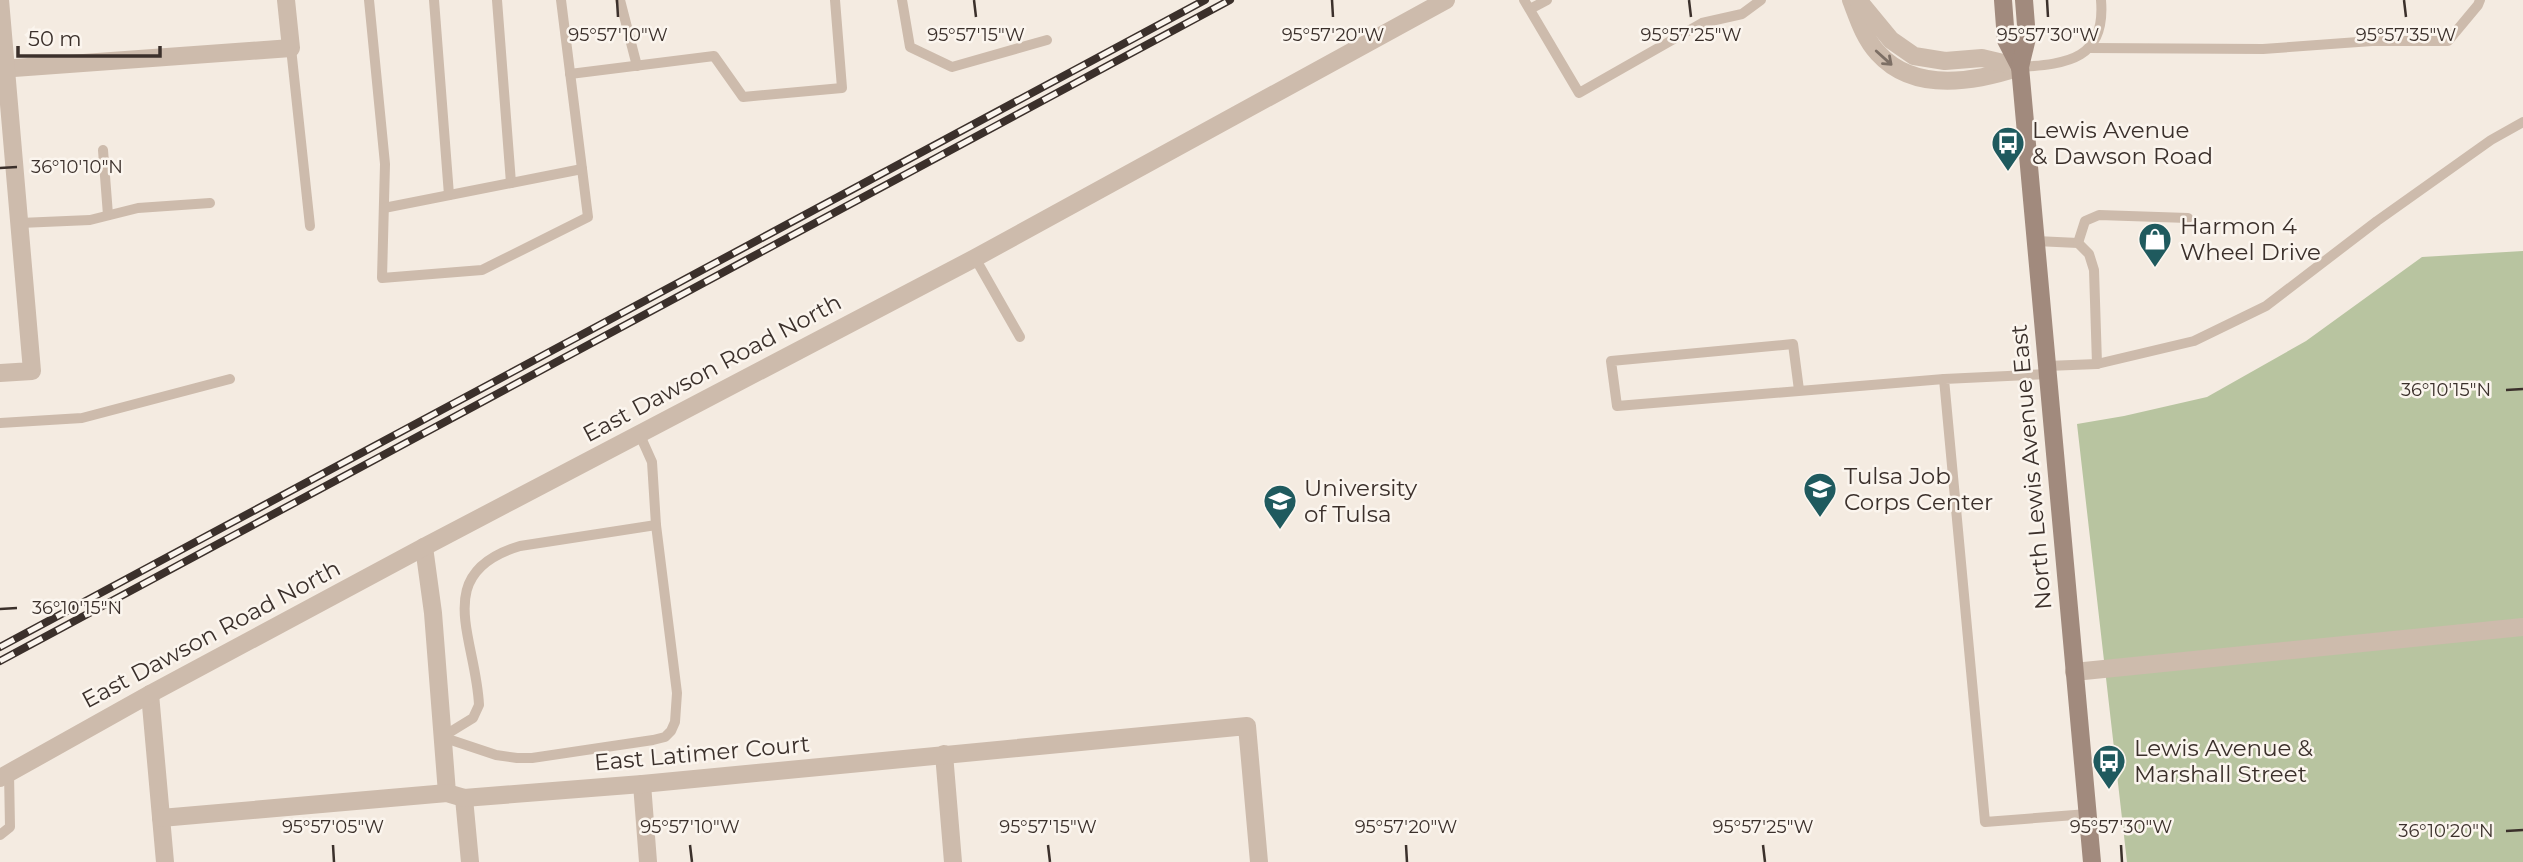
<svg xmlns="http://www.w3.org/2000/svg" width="2523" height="862" viewBox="0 0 2523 862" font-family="Montserrat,sans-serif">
  <rect width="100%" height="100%" fill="#f4ebe1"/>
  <polygon fill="#b8c4a0" points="2523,251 2523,862 2127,862 2077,424 2124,416 2207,397 2306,341 2422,257"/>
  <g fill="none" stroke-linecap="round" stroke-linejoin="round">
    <g stroke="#cdbbac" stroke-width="10">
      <polyline points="369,0 385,164 382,278 482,270 588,217 561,0"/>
      <polyline points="434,0 449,195"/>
      <polyline points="497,0 511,183"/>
      <polyline points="620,0 637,66"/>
      <polyline points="902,0 910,47 952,67 1047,40"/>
      <polyline points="1524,0 1579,93 1702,23 1742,14 1761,0"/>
      <polyline points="1530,9 1547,0"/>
      <polyline points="291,48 310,226"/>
      <polyline points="2090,48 2263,49 2372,41 2448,41 2478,5 2480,0"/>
      <path d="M 2020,67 C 2068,64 2106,59 2101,0"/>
      <polyline points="570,74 714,56 743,97 842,88 835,0"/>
      <polyline points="103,150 108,215"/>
      <polyline points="384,208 582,169"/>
      <polyline points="20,223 90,220 138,208 210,203"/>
      <polyline points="2036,241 2078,243 2089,254 2094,270 2097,364"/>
      <polyline points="2078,243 2085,221 2099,215 2188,218"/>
      <polyline points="975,258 1020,337"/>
      <polyline points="2047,366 2097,364 2194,341 2266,306 2377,221 2491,140 2523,122"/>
      <polyline points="2048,374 1944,379 1985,822 2088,814"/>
      <polyline points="1799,390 1793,344 1611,361 1617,406 1944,379"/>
      <polyline points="0,423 82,418 230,379"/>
      <polyline points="442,737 496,755 517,758 532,758 653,740 665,737 671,731 675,722 677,693 656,525 652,462 639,433"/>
      <path d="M 442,737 L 473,718 L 479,705 C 476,638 430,573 520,546 L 656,525"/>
      <polyline points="0,835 10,827 9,773"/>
    </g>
    <g stroke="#cdbbac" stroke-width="18">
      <path d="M 1851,0 C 1858,18 1864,38 1878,53 C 1914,93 1975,82 2020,67"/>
      <polyline points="1858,0 1891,40 1914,56 1945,61 1982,58 2020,67"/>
      <polyline points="0,69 291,48 286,0"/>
      <polyline points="0,373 32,371 0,0"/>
      <polyline points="424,547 433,613 447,793"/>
      <polyline points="2074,672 2523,627"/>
      <polyline points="150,694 165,862"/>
      <polyline points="944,754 953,862"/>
      <polyline points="0,778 150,694 424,547 975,258 1446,0"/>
      <polyline points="642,784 648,862"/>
      <polyline points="464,798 470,862"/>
      <polyline points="161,818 447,793 464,798 642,784 1247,726 1259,862"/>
    </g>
    <g stroke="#a18a7d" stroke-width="18">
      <polyline points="2003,0 2006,40 2020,67"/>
      <polyline points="2024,0 2027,38 2020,67 2092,862"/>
    </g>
    <defs>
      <g id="rail">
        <polyline points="0,647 1205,0"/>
        <polyline points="0,661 1230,0"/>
      </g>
    </defs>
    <use href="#rail" stroke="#3b302b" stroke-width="8"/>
    <use href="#rail" stroke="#fbf5ee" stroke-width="5" stroke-dasharray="16" stroke-linecap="butt"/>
  </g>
  <defs><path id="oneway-shaft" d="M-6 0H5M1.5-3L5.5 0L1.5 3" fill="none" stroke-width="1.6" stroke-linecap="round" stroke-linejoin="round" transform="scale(1.75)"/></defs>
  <use stroke="#7d6f65" href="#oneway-shaft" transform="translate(1884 58) rotate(42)"/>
  <path fill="none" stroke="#3b302b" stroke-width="2.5" d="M 617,0 L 618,17M 974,0 L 976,17M 1332,0 L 1333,17M 1689,0 L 1691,17M 2047,0 L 2048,17M 2404,0 L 2406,17M 0,168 L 17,167M 2506,390 L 2523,389M 0,609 L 17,608M 2506,831 L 2523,830M 333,845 L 334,862M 690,845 L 692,862M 1048,845 L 1050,862M 1406,845 L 1407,862M 1763,845 L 1765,862M 2121,845 L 2122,862"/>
  <defs>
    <symbol id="bus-pin" viewBox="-11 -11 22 30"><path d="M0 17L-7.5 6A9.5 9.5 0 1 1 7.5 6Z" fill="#1f5a5e" stroke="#fbf5ee"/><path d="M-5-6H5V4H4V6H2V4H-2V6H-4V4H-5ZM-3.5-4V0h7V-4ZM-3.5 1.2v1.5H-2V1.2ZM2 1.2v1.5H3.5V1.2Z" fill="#fff"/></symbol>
    <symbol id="shop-pin" viewBox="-11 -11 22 30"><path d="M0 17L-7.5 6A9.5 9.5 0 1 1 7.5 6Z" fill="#1f5a5e" stroke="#fbf5ee"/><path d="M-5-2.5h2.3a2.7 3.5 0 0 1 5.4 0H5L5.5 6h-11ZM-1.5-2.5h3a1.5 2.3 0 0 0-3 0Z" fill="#fff"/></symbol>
    <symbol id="university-pin" viewBox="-11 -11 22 30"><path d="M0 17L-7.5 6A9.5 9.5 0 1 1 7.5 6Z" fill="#1f5a5e" stroke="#fbf5ee"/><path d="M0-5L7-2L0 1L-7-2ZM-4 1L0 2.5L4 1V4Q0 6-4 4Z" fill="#fff"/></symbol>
  </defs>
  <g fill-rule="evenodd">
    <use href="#bus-pin" x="1989" y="124" width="38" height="52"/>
    <use href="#shop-pin" x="2136" y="220" width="38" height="52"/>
    <use href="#university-pin" x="1801" y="470" width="38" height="52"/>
    <use href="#university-pin" x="1261" y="482" width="38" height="52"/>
    <use href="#bus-pin" x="2090" y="742" width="38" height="52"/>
  </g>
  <g text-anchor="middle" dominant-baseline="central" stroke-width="5" stroke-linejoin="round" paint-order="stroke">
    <g font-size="23" fill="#3b302b" stroke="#fbf5ee" text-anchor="start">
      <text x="2032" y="130">Lewis Avenue<tspan x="2032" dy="26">&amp; Dawson Road</tspan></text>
      <text x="2180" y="226">Harmon 4<tspan x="2180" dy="26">Wheel Drive</tspan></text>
      <text x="1844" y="476">Tulsa Job<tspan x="1844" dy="26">Corps Center</tspan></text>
      <text x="1304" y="488">University<tspan x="1304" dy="26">of Tulsa</tspan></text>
      <text x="2134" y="748">Lewis Avenue &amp;<tspan x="2134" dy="26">Marshall Street</tspan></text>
    </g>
    <g font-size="23" fill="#3b302b" stroke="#fbf5ee">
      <text transform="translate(712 368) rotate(-28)">East Dawson Road North</text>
      <text transform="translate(2031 467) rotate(-95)">North Lewis Avenue East</text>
      <text transform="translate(211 634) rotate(-28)">East Dawson Road North</text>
      <text transform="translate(702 753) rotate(-5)">East Latimer Court</text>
    </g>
  </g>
  <g font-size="18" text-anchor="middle" fill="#3b302b" stroke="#fbf5ee" stroke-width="5" stroke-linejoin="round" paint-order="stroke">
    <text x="618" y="41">95°57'10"W</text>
    <text x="976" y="41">95°57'15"W</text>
    <text x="1333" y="41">95°57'20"W</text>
    <text x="1691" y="41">95°57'25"W</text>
    <text x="2048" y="41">95°57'30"W</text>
    <text x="2406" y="41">95°57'35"W</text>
    <text x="77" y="173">36°10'10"N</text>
    <text x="2446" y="396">36°10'15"N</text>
    <text x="77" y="614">36°10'15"N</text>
    <text x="333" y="833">95°57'05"W</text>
    <text x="690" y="833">95°57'10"W</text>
    <text x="1048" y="833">95°57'15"W</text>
    <text x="1406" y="833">95°57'20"W</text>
    <text x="1763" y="833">95°57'25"W</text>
    <text x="2121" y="833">95°57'30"W</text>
    <text x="2446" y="837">36°10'20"N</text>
  </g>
  <path d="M18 46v10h142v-10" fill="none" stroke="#3b302b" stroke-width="3.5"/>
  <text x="28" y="46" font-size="21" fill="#3b302b" stroke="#fbf5ee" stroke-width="5" paint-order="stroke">50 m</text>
</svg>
